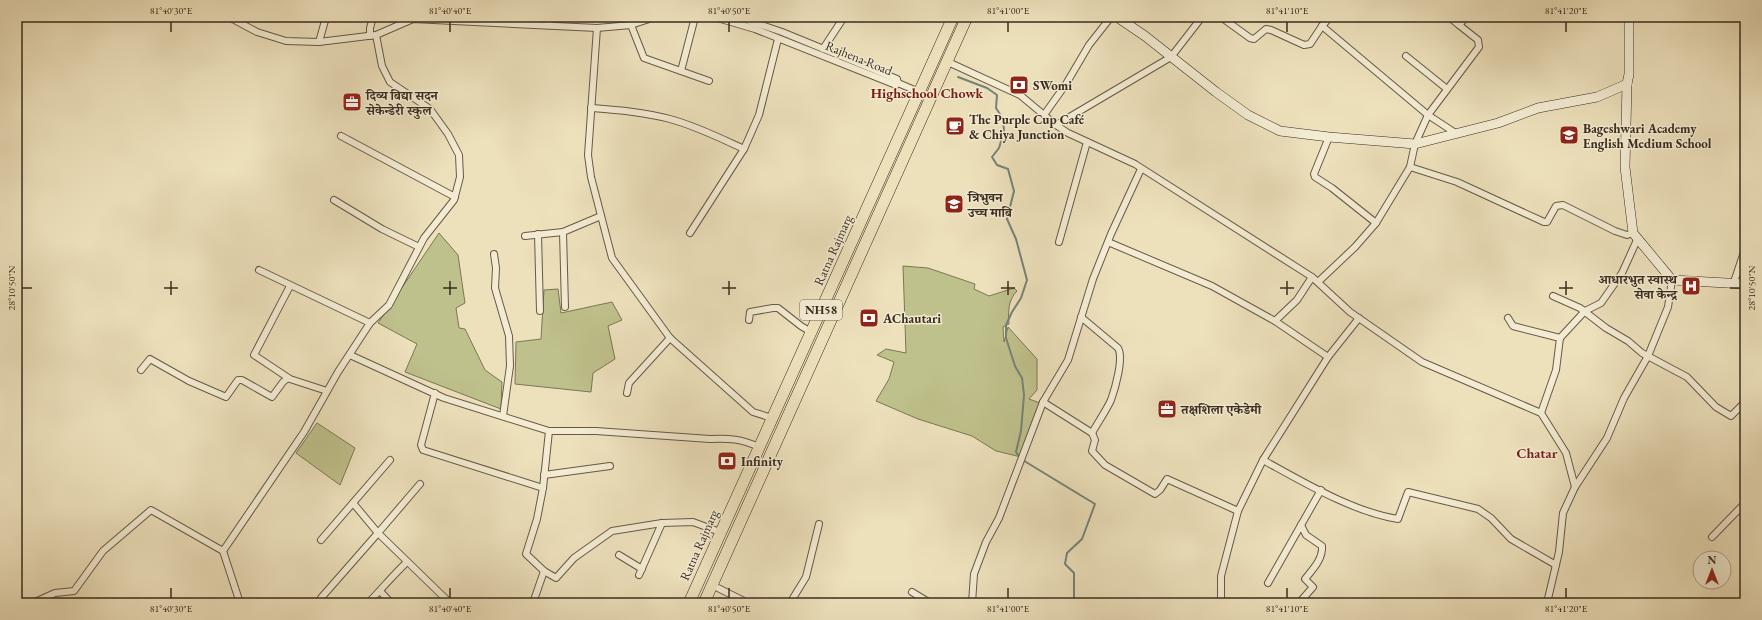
<svg xmlns="http://www.w3.org/2000/svg" width="1762" height="620" viewBox="0 0 1762 620" font-family="'EB Garamond','Noto Serif Devanagari',serif">
  <rect width="100%" height="100%" fill="#ede1bc"/>
  <filter id="stains"><feTurbulence type="fractalNoise" baseFrequency=".005" numOctaves="4"/><feColorMatrix values="0 0 0 0 .2 0 0 0 0 .09 0 0 0 0 .02 0 0 0 .5 -.17"/></filter>
  <radialGradient id="worn" r=".72"><stop offset=".6" stop-color="#630" stop-opacity="0"/><stop offset="1" stop-color="#630" stop-opacity=".3"/></radialGradient>
  <g fill="#bfc18c" stroke="#7c7656">
    <polygon points="439,233 458,255 465,303 456,308 459,328 465,329 485,370 502,382 501,409 405,372 417,344 378,323"/>
    <path d="M 903,266 L 928,268 L 975,284 L 974,289 L 989,296 L 1014,288 L 1017,291 C 1008,300 1008,312 1009,324 L 1003,327 L 1004,342 L 1008,327 L 1037,359 L 1037,390 L 1029,399 L 1040,403 L 1021,457 L 996,451 L 972,436 L 918,419 L 876,401 L 889,379 L 894,362 L 877,355 L 886,349 L 906,353 Z"/>
    <polygon points="558,289 561,313 612,302 622,320 608,326 615,359 593,373 591,392 515,384 516,342 541,339 544,290"/>
    <polygon points="317,423 355,448 340,485 296,453"/>
  </g>
  <g fill="none" stroke-linecap="round" stroke-linejoin="round">
    <polyline stroke="#75827b" stroke-width="2" points="958,77 987,88 997,95 996,108 1003,119 1004,131 999,148 992,157 997,165 1008,169 1014,191 1007,219 1016,239 1027,280 1021,298 1012,312 1006,325 1006,338 1015,366 1022,378 1024,395 1021,431 1016,452 1021,459 1095,504 1082,539 1067,553 1065,564 1074,573 1074,603"/>
    <defs>
      <g id="street">
        <polyline points="229,17 257,32 286,41 319,42 376,35 413,19 597,28 631,25 655,17"/>
        <polyline points="714,17 755,29 896,85 898,83 897,79 782,32 738,17"/>
        <polyline points="1221,17 1250,38 1254,39 1266,29 1271,30 1304,45 1310,44 1322,26 1428,115 1457,134"/>
        <polyline points="1449,17 1459,25"/>
        <polyline points="548,25 551,17"/>
        <polyline points="631,25 644,58 709,81"/>
        <polyline points="1322,26 1330,17"/>
        <polyline points="597,28 588,155 591,177 612,258 670,338 753,412 772,418"/>
        <polyline points="370,36 370,28 373,17"/>
        <polyline points="319,42 326,17"/>
        <polyline points="823,49 844,17"/>
        <polyline points="1406,56 1447,89"/>
        <polyline points="948,62 1020,95 1056,125 1068,133 1135,164 1312,277 1350,312 1422,362 1541,413 1566,453 1575,487"/>
        <polyline points="681,71 695,17"/>
        <polyline points="898,83 919,92"/>
        <path d="M 591,108 C 617,110 644,112 670,119 C 696,126 720,138 744,149 L 759,115 L 778,39"/>
        <polyline points="1044,115 1066,84 1089,45 1111,17"/>
        <polyline points="1056,125 1171,57 1202,17"/>
        <polyline points="341,136 455,197"/>
        <polyline points="1329,137 1314,174 1315,177 1332,188 1376,223"/>
        <polyline points="1410,167 1457,182 1544,222 1547,222 1556,206 1563,205 1615,231 1627,235 1633,233"/>
        <polyline points="334,200 382,229 419,247"/>
        <polyline points="563,232 565,307"/>
        <polyline points="690,233 744,149"/>
        <polyline points="538,234 540,311"/>
        <polyline points="525,236 563,232 601,216"/>
        <polyline points="1059,242 1087,142"/>
        <polyline points="1108,242 1212,286 1275,321"/>
        <polyline points="494,254 496,268 495,288 509,336 510,366 503,416"/>
        <polyline points="259,270 370,323"/>
        <polyline points="1312,277 1297,300 1275,321 1328,357"/>
        <polyline points="1318,282 1355,247 1376,223 1410,167 1415,144 1428,115 1479,47 1478,40 1459,25 1466,17"/>
        <polyline points="1734,282 1744,252"/>
        <polyline points="290,286 254,355 290,379 327,391"/>
        <polyline points="1553,296 1580,308 1606,328 1628,341 1642,353 1687,377 1716,407 1731,416 1745,402"/>
        <path d="M 1081,317 L 1118,348 C 1124,358 1115,389 1111,400 C 1106,411 1098,422 1092,433"/>
        <path d="M 1359,318 L 1328,357 L 1263,460 C 1303,482 1353,512 1398,519 L 1408,492 L 1478,509 L 1491,518 L 1511,539 L 1556,565"/>
        <polyline points="1508,318 1513,326 1560,338"/>
        <polyline points="749,320 750,312 773,308 778,308 801,326 811,332"/>
        <path d="M 350,355 L 444,398 L 549,431 L 596,431 L 710,439 C 730,438 741,439 759,447"/>
        <polyline points="141,370 150,359 189,381 226,397 238,380 242,380 272,397 283,382 288,378"/>
        <polyline points="435,393 421,445 423,450 543,488"/>
        <polyline points="627,393 629,383 670,338"/>
        <polyline points="1043,402 1092,433 1095,440 1092,451 1105,465 1155,494 1160,490 1167,479 1238,511"/>
        <polyline points="1541,413 1556,370 1560,338 1585,311 1601,303 1622,273 1637,240"/>
        <polyline points="544,475 610,466"/>
        <polyline points="420,484 378,533 450,603"/>
        <polyline points="1712,537 1745,503"/>
        <polyline points="321,540 390,460"/>
        <polyline points="223,551 240,603"/>
        <polyline points="619,555 642,569"/>
        <polyline points="544,571 556,578 574,558 612,531 662,523 693,522 720,532"/>
        <polyline points="639,575 662,523"/>
        <polyline points="1268,583 1321,490"/>
        <polyline points="712,585 748,603"/>
        <polyline points="380,591 391,603"/>
        <polyline points="912,592 930,603"/>
        <polyline points="321,598 378,533 353,503"/>
        <polyline points="33,603 55,593 74,591 103,551 151,510 223,551 304,432 338,372 370,323 389,305 424,238 454,200 460,177 459,155 448,134 430,109 390,82 382,66 376,35"/>
        <path d="M 368,603 C 382,589 393,575 407,562"/>
        <polyline points="533,603 544,571 526,554 537,519 543,488 549,431"/>
        <polyline points="790,603 806,577 819,524"/>
        <polyline points="972,603 974,574 986,542 999,518 1043,402 1068,360 1093,279 1111,234 1141,169"/>
        <polyline points="1221,603 1221,576 1238,511 1263,460"/>
        <path d="M 1299,603 L 1313,587 L 1305,579 C 1313,569 1323,559 1322,546 L 1306,535 L 1301,525"/>
        <polyline points="1547,603 1559,552 1563,513 1575,487 1607,438 1624,398 1648,356 1668,307 1672,280"/>
      </g>
      <g id="secondary">
        <polyline points="1117,17 1145,36 1216,92 1248,115 1280,131 1329,137 1415,144 1498,123 1538,108 1597,97 1627,84"/>
        <polyline points="1629,17 1629,74 1627,84 1625,167 1633,233 1672,280 1745,284"/>
      </g>
      <g id="highway">
        <polyline points="689,603 953,17"/>
        <polyline points="704,603 967,17"/>
      </g>
    </defs>
    <use href="#street" stroke="#675946" stroke-width="8"/>
    <use href="#secondary" stroke="#3a2c1f" stroke-width="10"/>
    <use href="#highway" stroke="#3a2c1f" stroke-width="12"/>
    <use href="#street" stroke="#f3ecd3" stroke-width="6"/>
    <use href="#secondary" stroke="#f3ecd3" stroke-width="9"/>
    <use href="#highway" stroke="#ede1bc" stroke-width="11"/>
  </g>
  <path fill="none" stroke="#3a2c1f" stroke-width="1.5" d="M 171,22 L 171,32M 450,22 L 450,32M 729,22 L 729,32M 1008,22 L 1008,32M 1287,22 L 1287,32M 1566,22 L 1566,32M 171,281 L 171,295M 450,281 L 450,295M 729,281 L 729,295M 1008,281 L 1008,295M 1287,281 L 1287,295M 1566,281 L 1566,295M 22,288 L 32,288M 164,288 L 178,288M 443,288 L 457,288M 722,288 L 736,288M 1001,288 L 1015,288M 1280,288 L 1294,288M 1559,288 L 1573,288M 1730,288 L 1740,288M 171,588 L 171,598M 450,588 L 450,598M 729,588 L 729,598M 1008,588 L 1008,598M 1287,588 L 1287,598M 1566,588 L 1566,598"/>
  <defs>
    <symbol id="bank-square" viewBox="-11 -11 22 22"><rect x="-9" y="-9" width="18" height="18" rx="4" fill="#8f2418" stroke="#f3ecd3"/><path d="M-6-4H6V4H-6ZM0-2.3a2.3 2.3 0 1 0 0 4.6a2.3 2.3 0 1 0 0-4.6Z" fill="#fff"/></symbol>
    <symbol id="office-square" viewBox="-11 -11 22 22"><rect x="-9" y="-9" width="18" height="18" rx="4" fill="#8f2418" stroke="#f3ecd3"/><path d="M-6-3h4V-5.5h4V-3h4V5H-6ZM-1-4.5V-3h2v-1.5ZM-6 0V1H6V0Z" fill="#fff"/></symbol>
    <symbol id="cafe-square" viewBox="-11 -11 22 22"><rect x="-9" y="-9" width="18" height="18" rx="4" fill="#8f2418" stroke="#f3ecd3"/><path d="M-5.5-4.5H6V0H3Q3 3.5 0 3.5H-2.5Q-5.5 3.5-5.5 0ZM3-3.2v2h1.7v-2ZM-6 4.5H4V6H-6Z" fill="#fff"/></symbol>
    <symbol id="school-square" viewBox="-11 -11 22 22"><rect x="-9" y="-9" width="18" height="18" rx="4" fill="#8f2418" stroke="#f3ecd3"/><path d="M0-5L7-2L0 1L-7-2ZM-4 1L0 2.5L4 1V4Q0 6-4 4Z" fill="#fff"/></symbol>
    <symbol id="hospital-square" viewBox="-11 -11 22 22"><rect x="-9" y="-9" width="18" height="18" rx="4" fill="#8f2418" stroke="#f3ecd3"/><path d="M-5-5h3v3.5h4V-5h3V5h-3V1.5h-4V5h-3Z" fill="#fff"/></symbol>
  </defs>
  <g fill-rule="evenodd">
    <use href="#bank-square" x="1008" y="74" width="22" height="22"/>
    <use href="#office-square" x="341" y="91" width="22" height="22"/>
    <use href="#cafe-square" x="944" y="115" width="22" height="22"/>
    <use href="#school-square" x="1558" y="124" width="22" height="22"/>
    <use href="#school-square" x="943" y="193" width="22" height="22"/>
    <use href="#hospital-square" x="1680" y="275" width="22" height="22"/>
    <use href="#bank-square" x="858" y="307" width="22" height="22"/>
    <use href="#office-square" x="1156" y="398" width="22" height="22"/>
    <use href="#bank-square" x="716" y="450" width="22" height="22"/>
  </g>
  <g text-anchor="middle" dominant-baseline="central" stroke-width="3" stroke-linejoin="round" paint-order="stroke">
    <rect fill="#f3ecd3" stroke="#726655" stroke-width="1" x="800" y="300" width="42" height="20" rx="3"/>
    <g font-size="12" font-weight="bold" fill="#3a2c1f">
      <text x="821" y="310">NH58</text>
    </g>
    <g font-size="13" fill="#3a2c1f" stroke="#f3ecd3">
      <text transform="translate(859 58) rotate(22)">Rajhena Road</text>
      <text transform="translate(833 250) rotate(-66)">Ratna Rajmarg</text>
      <text transform="translate(699 545) rotate(-66)">Ratna Rajmarg</text>
    </g>
    <g font-size="13" font-weight="bold" fill="#3a2c1f" stroke="#f3ecd3" text-anchor="start">
      <text x="1033" y="85">SWomi</text>
      <text x="366" y="95">दिव्य बिद्या सदन<tspan x="366" dy="15">सेकेन्डेरी स्कुल</tspan></text>
      <text x="969" y="119">The Purple Cup Café<tspan x="969" dy="15">&amp; Chiya Junction</tspan></text>
      <text x="1583" y="128">Bageshwari Academy<tspan x="1583" dy="15">English Medium School</tspan></text>
      <text x="968" y="197">त्रिभुवन<tspan x="968" dy="15">उच्च माबि</tspan></text>
      <text x="1677" y="279" text-anchor="end">आधारभुत स्वास्थ<tspan x="1677" dy="15">सेवा केन्द्र</tspan></text>
      <text x="883" y="318">AChautari</text>
      <text x="1181" y="409">तक्षशिला एकेडेमी</text>
      <text x="741" y="461">Infinity</text>
    </g>
    <g font-size="14" font-weight="bold" fill="#7a1f14" stroke="#f3ecd3">
      <text x="927" y="93">Highschool Chowk</text>
      <text x="1537" y="453">Chatar</text>
    </g>
  </g>
  <rect width="1762" height="620" fill="none" stroke="#ede1bc" stroke-width="44"/>
  <g transform="translate(1712 570)"><circle r="19" fill="#f3ecd3" stroke="#a99f8b"/>
  <path d="M0-3L7 15L0 10L-7 15Z" fill="#8f2418"/>
  <text y="-6" font-size="11" font-weight="bold" text-anchor="middle" fill="#3a2c1f">N</text>
  </g>
  <rect x="22" y="22" width="1718" height="576" fill="none" stroke="#3a2c1f" stroke-width="1.5"/>
  <g font-size="10" text-anchor="middle" fill="#3a2c1f">
    <text x="171" y="14">81°40'30"E</text>
    <text x="450" y="14">81°40'40"E</text>
    <text x="729" y="14">81°40'50"E</text>
    <text x="1008" y="14">81°41'00"E</text>
    <text x="1287" y="14">81°41'10"E</text>
    <text x="1566" y="14">81°41'20"E</text>
    <text transform="translate(11 288) rotate(-90)" y="4">28°10'50"N</text>
    <text transform="translate(1751 288) rotate(-90)" y="4">28°10'50"N</text>
    <text x="171" y="612">81°40'30"E</text>
    <text x="450" y="612">81°40'40"E</text>
    <text x="729" y="612">81°40'50"E</text>
    <text x="1008" y="612">81°41'00"E</text>
    <text x="1287" y="612">81°41'10"E</text>
    <text x="1566" y="612">81°41'20"E</text>
  </g>
  <rect width="100%" height="100%" filter="url(#stains)"/>
  <rect width="100%" height="100%" fill="url(#worn)"/>
</svg>
